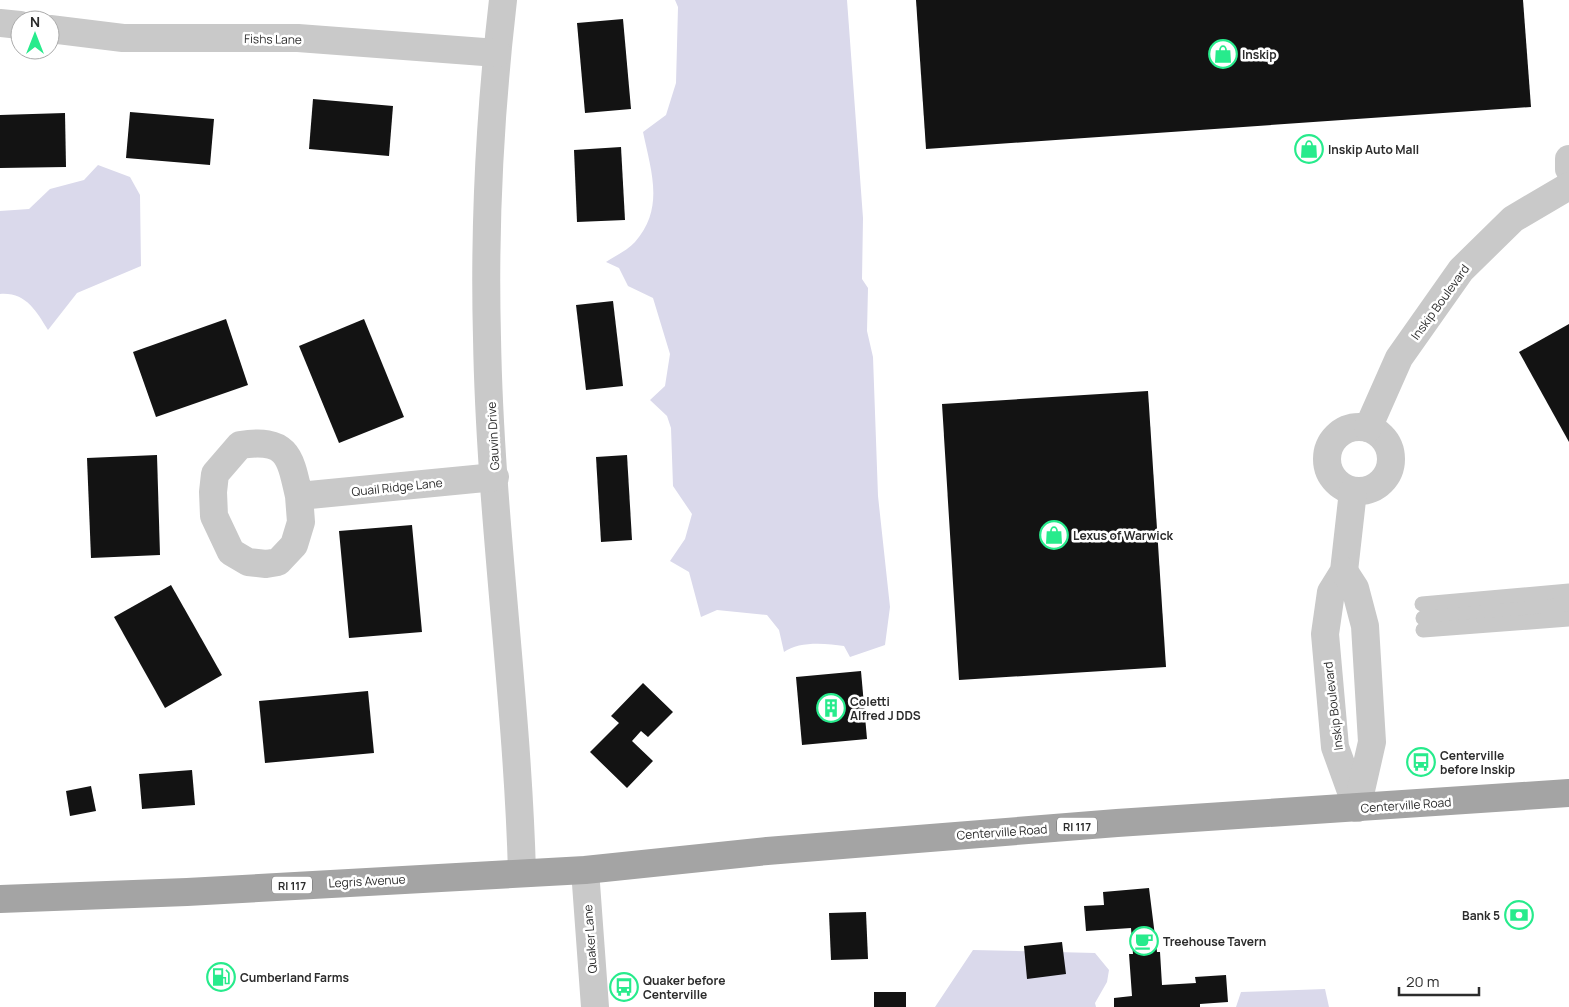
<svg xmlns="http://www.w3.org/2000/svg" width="1569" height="1007" viewBox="0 0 1569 1007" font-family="Manrope,sans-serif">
  <rect width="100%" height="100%" fill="#fff"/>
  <g fill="#dad9eb">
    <path d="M 675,0 L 847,0 L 863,218 L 862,279 L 868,288 L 867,331 L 873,357 L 878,496 L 890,607 L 885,645 L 850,657 L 844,646 C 826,643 798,641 784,652 L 779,630 L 767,615 L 717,610 L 701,617 L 689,572 L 670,561 L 685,539 L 692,514 L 673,486 L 671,428 L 667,416 L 650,400 L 665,386 L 670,354 L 653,298 L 628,286 L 619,268 L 606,262 C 615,256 628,250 635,242 C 665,208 651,171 643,132 L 666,115 L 676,83 L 678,7 Z"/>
    <path d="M 98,165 L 130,177 L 140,195 L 141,266 L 77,293 L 48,330 C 36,311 26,292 0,294 L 0,211 L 29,209 L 50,189 L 84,180 Z"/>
    <polygon points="973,950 1095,953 1109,970 1107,982 1095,1003 1096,1007 935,1007"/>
    <polygon points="1325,989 1329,1007 1236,1007 1241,992"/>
  </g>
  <g fill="#131313">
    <polygon points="916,0 1523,0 1531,107 926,149"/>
    <polygon points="623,19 631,109 585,113 577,23"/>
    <polygon points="313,99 393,106 389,156 309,149"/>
    <polygon points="130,112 214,119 210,165 126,158"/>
    <polygon points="65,113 66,167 0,168 0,115"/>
    <polygon points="621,147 625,220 577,222 574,150"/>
    <polygon points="613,301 623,386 586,390 576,305"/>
    <polygon points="226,319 248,385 156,417 133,352"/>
    <polygon points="364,319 404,417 339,443 299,346"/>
    <polygon points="1569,324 1569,442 1519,352"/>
    <polygon points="1148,391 1166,667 959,680 942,404"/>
    <polygon points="157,455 160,555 91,558 87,458"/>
    <polygon points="627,455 632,540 601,542 596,457"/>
    <polygon points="412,525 422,632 349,638 339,531"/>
    <polygon points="171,585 222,675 165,708 114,617"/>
    <polygon points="861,671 867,739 802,745 796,677"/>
    <polygon points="643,683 673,712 648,737 641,731 632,741 653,761 627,788 590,752 619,723 611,716"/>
    <polygon points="368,691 374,753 265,763 259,701"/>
    <polygon points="192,770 195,805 142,809 139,774"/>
    <polygon points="91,786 96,811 70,816 66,791"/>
    <polygon points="1149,888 1157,952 1160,952 1162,985 1196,983 1195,977 1226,975 1228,1002 1200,1004 1200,1007 1114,1007 1114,998 1132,996 1129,954 1133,954 1131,928 1086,931 1084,906 1104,905 1103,892"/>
    <polygon points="866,912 868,959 831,960 829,913"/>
    <polygon points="1062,942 1066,974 1027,979 1024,946"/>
    <rect x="874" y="992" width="32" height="15"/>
  </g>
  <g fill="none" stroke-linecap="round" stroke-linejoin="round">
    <g stroke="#c9c9c9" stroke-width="15">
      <polyline points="1422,604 1569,591"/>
      <polyline points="1423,618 1569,605"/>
      <polyline points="1423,630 1569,619"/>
    </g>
    <g stroke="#c9c9c9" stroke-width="28">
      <path d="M 503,0 C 490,112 484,225 487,338 C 490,516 517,694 522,872"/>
      <polyline points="0,23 20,25"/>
      <polyline points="50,29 123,38 298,38 497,53"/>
      <polyline points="1569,159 1569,169"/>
      <circle cx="1359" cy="459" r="32"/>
      <polyline points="1368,428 1399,358 1461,270 1513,219 1569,186"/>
      <polyline points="1353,491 1344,571 1331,592 1325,634 1335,747 1357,808"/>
      <path d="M 299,496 L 301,522 L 294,545 L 278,562 L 266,564 L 248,562 L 231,552 L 214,516 L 213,492 L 215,474 L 240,445 C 288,438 290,456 299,496 L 495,477"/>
      <polyline points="1344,571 1355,588 1365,626 1372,742 1357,808"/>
      <polyline points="585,870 595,1007"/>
    </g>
    <polyline stroke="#a4a4a4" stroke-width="28" points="0,899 187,892 585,870 767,851 1117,823 1569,793"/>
  </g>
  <defs>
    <symbol id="shop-ring" viewBox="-11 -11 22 22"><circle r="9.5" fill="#fff" stroke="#27eb8c" stroke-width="1.5"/><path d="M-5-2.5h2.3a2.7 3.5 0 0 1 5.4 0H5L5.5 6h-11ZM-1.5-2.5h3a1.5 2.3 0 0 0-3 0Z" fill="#27eb8c"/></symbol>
    <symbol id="building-ring" viewBox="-11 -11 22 22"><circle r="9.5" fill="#fff" stroke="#27eb8c" stroke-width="1.5"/><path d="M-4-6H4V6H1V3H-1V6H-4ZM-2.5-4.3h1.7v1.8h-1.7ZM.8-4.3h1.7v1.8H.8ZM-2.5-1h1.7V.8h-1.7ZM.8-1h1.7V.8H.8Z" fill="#27eb8c"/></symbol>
    <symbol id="bus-ring" viewBox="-11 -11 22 22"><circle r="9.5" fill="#fff" stroke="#27eb8c" stroke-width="1.5"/><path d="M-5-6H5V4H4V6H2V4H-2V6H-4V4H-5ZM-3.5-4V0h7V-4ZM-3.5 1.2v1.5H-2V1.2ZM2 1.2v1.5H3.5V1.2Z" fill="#27eb8c"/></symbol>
    <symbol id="bank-ring" viewBox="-11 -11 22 22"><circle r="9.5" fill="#fff" stroke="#27eb8c" stroke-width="1.5"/><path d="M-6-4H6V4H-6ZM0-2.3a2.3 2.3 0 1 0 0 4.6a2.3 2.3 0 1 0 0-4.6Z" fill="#27eb8c"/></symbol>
    <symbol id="cafe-ring" viewBox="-11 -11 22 22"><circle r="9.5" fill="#fff" stroke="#27eb8c" stroke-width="1.5"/><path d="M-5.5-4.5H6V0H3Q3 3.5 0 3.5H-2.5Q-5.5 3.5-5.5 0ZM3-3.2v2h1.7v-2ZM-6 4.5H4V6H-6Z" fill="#27eb8c"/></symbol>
    <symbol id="fuel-ring" viewBox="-11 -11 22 22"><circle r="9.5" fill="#fff" stroke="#27eb8c" stroke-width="1.5"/><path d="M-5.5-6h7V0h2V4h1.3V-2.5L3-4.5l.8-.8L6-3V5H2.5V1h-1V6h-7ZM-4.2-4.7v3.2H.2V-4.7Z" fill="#27eb8c"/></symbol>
  </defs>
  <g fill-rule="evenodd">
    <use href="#shop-ring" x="1207" y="38" width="32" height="32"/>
    <use href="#shop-ring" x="1293" y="133" width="32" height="32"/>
    <use href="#shop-ring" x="1038" y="519" width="32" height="32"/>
    <use href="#building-ring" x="815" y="692" width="32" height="32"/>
    <use href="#bus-ring" x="1405" y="746" width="32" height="32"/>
    <use href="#bank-ring" x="1503" y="899" width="32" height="32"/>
    <use href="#cafe-ring" x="1128" y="925" width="32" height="32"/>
    <use href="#fuel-ring" x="205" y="961" width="32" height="32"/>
    <use href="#bus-ring" x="608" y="971" width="32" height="32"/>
  </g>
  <g text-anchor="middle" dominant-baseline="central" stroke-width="5" stroke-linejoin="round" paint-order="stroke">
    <g fill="#fff" stroke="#6b6b6b" stroke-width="1">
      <rect x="1057" y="817.5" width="40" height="17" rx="4"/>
      <rect x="272" y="876.5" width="40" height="17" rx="4"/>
    </g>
    <g font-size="11" font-weight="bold" fill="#2c2c2c">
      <text x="1077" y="826">RI 117</text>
      <text x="292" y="885">RI 117</text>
    </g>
    <g font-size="12" fill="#2c2c2c" stroke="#fff">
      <text transform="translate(273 39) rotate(1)">Fishs Lane</text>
      <text transform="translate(1440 302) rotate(-54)">Inskip Boulevard</text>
      <text transform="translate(493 436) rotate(-93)">Gauvin Drive</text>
      <text transform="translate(397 487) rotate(-6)">Quail Ridge Lane</text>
      <text transform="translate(1333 706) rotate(-97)">Inskip Boulevard</text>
      <text transform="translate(1406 805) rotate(-4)">Centerville Road</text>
      <text transform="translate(1002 832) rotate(-4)">Centerville Road</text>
      <text transform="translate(367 881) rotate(-3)">Legris Avenue</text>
      <text transform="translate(590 939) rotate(-94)">Quaker Lane</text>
    </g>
    <g font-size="12" font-weight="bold" fill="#2c2c2c" stroke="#fff" text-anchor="start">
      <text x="1242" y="54">Inskip</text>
      <text x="1328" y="149">Inskip Auto Mall</text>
      <text x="1073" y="535">Lexus of Warwick</text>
      <text x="850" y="701">Coletti<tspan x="850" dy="14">Alfred J DDS</tspan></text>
      <text x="1440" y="755">Centerville<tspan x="1440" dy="14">before Inskip</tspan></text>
      <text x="1500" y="915" text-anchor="end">Bank 5</text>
      <text x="1163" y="941">Treehouse Tavern</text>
      <text x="240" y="977">Cumberland Farms</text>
      <text x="643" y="980">Quaker before<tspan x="643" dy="14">Centerville</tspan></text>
    </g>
  </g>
  <g transform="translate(35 35)"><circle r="24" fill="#ffffff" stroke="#ababab"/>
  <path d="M0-4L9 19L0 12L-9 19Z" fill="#27eb8c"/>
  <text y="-8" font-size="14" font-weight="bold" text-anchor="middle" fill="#2c2c2c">N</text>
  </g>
  <path d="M1399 987v8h80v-8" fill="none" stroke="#2c2c2c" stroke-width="2.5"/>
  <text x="1406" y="987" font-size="15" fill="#2c2c2c" stroke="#ffffff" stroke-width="4" paint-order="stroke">20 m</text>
</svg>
